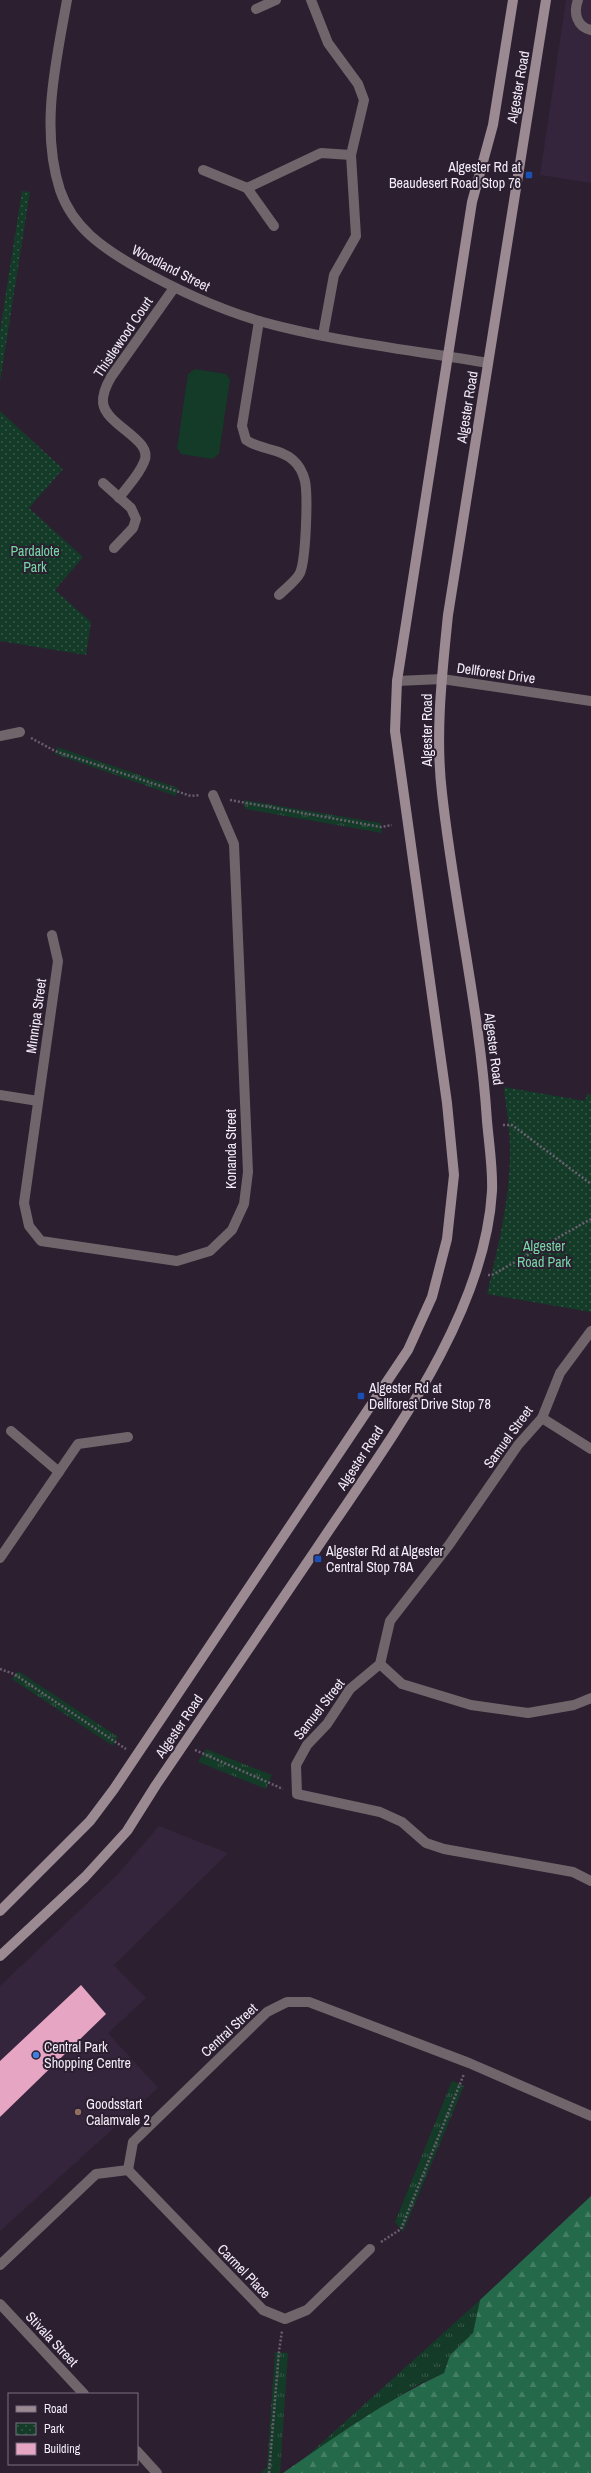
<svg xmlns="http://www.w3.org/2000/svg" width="591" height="2473" viewBox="0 0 591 2473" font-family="'Archivo Narrow',sans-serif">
  <defs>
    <pattern id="grass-tufts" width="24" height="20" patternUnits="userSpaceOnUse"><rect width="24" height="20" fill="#143a28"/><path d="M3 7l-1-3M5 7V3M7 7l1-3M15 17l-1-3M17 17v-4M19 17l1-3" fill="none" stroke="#375748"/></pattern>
    <pattern id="forest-firs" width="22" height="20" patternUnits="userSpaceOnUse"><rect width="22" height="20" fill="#246949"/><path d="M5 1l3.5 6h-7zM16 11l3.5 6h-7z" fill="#447f64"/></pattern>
    <pattern id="park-dots" width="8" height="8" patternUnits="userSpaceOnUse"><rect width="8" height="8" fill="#143a28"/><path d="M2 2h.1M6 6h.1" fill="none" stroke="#375748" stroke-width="1.8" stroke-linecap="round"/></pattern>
  </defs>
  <rect width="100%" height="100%" fill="#2b1f30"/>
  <g fill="#34253c">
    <polygon points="566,0 591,0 591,183 540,175"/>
    <polygon points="159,1826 228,1853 114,1965 146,1998 108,2033 158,2088 0,2231 0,1986 117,1875"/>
  </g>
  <g fill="url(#grass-tufts)">
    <polygon points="57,747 178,788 176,796 55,754"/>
    <polygon points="244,800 381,823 382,833 245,809"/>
    <polygon points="18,1671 118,1737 113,1746 12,1679"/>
    <polygon points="206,1749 272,1775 266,1789 198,1762"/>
    <polygon points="452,2081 464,2086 403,2232 395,2222"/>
    <polygon points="480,2300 473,2333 450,2355 444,2373 415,2386 307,2456"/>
    <polygon points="275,2352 288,2353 280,2473 261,2473 267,2467"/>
  </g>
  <path fill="url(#forest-firs)" d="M 591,2196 L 591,2473 L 283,2473 C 335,2437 386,2400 444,2373 L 450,2355 L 473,2333 L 480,2300 Z"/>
  <g fill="url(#park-dots)">
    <polygon points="22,191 30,192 0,382 0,331"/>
    <polygon points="0,411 63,469 29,508 83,557 55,590 91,622 86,655 0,641"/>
    <path d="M 504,1087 L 585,1101 L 587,1094 L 591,1095 L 591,1312 L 487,1294 C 498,1247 510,1200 510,1151 C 510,1130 506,1108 504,1087 Z"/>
  </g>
  <polygon fill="#143a28" points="195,369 226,374 230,380 219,454 212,459 181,454 177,448 188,374"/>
  <polygon fill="#e7a5c4" points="81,1985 106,2014 0,2117 0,2061"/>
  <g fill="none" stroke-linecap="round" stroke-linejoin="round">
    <g stroke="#695f6e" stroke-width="2.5" stroke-dasharray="2 2" stroke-linecap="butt">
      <polyline points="31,738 55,751 191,796 200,795"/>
      <polyline points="230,800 381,827 392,825"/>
      <polyline points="503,1125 512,1125 591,1184"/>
      <polyline points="488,1275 492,1275 591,1219"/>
      <polyline points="0,1669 14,1674 126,1749"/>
      <polyline points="195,1750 283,1789"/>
      <polyline points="381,2242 401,2229 464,2074"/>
      <polyline points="269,2473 279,2351 282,2331"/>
    </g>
    <path stroke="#70656a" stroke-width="10" d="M 578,0 C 573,13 577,27 591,30"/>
    <g stroke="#70656a" stroke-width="10">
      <path d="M 67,0 C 56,62 40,128 60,190 C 73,228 103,248 136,267 C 175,289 216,308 259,321 C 334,342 412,350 488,363"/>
      <polyline points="311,0 328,43 358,84 364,100 351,155 356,236 334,275 323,335"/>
      <polyline points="256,9 276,0"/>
      <polyline points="203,170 247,188 274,226"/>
      <polyline points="247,188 321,153 351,155"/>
      <path d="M 259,321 L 242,426 L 246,440 C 260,450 280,448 293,460 C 300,466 303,473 305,481 C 308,496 306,559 300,573 C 296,581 285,589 279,595"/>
      <polyline points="103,483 131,508 136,519 133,528 114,548"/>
      <path d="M 119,498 C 127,487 139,475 144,462 C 155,440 106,426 103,403 C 102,394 107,384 111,377 L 174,288"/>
      <polyline points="397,681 442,679 591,701"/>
      <polyline points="0,736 20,732"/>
      <polyline points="52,935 58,961 24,1203 29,1226 41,1241 177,1261 210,1251 232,1230 244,1204 248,1172 234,844 213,795"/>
      <polyline points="0,1095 38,1101"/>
      <polyline points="591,1331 560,1373 542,1418 518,1445 449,1545 390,1621 380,1664 350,1689 327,1724 307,1745 296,1765 297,1794 380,1812 402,1822 426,1843 444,1849 573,1872 591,1881"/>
      <polyline points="542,1418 591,1449"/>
      <polyline points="11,1431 59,1472"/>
      <polyline points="0,1558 78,1444 128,1437"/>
      <polyline points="380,1664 402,1684 471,1705 528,1713 574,1705 591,1698"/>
      <polyline points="128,2170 263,2310 285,2319 307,2310 370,2249"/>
      <polyline points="0,2265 96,2174 128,2170 133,2142 267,2012 287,2002 309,2002 469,2063 591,2116"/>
      <polyline points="0,2304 84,2394"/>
      <polyline points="137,2451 157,2473"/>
    </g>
    <g stroke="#9b8a92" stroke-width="10">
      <polyline points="0,1911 90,1821 114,1789 408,1350 432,1297 447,1239 454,1175 447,1103 395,731 397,681 472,202 493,125 513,0"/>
      <path d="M 0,1956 L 85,1877 L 127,1831 L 156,1785 C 209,1706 263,1627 317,1548 C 385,1446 485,1317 492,1191 C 493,1169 489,1144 487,1121 C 480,1011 454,903 442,793 C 435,734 442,674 448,615 L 546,0"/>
    </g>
  </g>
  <g fill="#1a4fb4" stroke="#2b1f30" stroke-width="1.5">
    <rect x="525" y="171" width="8" height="8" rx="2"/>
    <rect x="357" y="1392" width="8" height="8" rx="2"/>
    <rect x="314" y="1555" width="8" height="8" rx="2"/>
  </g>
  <circle fill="#3f7fe0" stroke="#2b1f30" stroke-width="1.5" cx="36" cy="2055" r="4"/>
  <circle fill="#8d6e63" stroke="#2b1f30" stroke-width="1.5" cx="78" cy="2112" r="4"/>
  <g text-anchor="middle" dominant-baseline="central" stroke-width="4" stroke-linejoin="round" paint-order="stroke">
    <g font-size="14" fill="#f3ebf7" stroke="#2b1f30">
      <text transform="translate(518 87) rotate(-80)">Algester Road</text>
      <text transform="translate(171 268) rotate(27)">Woodland Street</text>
      <text transform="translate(123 337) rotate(-56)">Thistlewood Court</text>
      <text transform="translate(467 407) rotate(-81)">Algester Road</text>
      <text transform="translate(496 673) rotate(8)">Dellforest Drive</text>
      <text transform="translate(427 730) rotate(-90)">Algester Road</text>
      <text transform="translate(36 1016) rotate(-82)">Minnipa Street</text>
      <text transform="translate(494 1049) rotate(83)">Algester Road</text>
      <text transform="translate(231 1149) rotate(-90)">Konanda Street</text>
      <text transform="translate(508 1437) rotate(-54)">Samuel Street</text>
      <text transform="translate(360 1458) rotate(-57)">Algester Road</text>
      <text transform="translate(319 1709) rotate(-52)">Samuel Street</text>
      <text transform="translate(179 1726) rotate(-56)">Algester Road</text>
      <text transform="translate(229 2030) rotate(-43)">Central Street</text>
      <text transform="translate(244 2271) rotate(46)">Carmel Place</text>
      <text transform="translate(52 2339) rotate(47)">Stivala Street</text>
    </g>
    <g font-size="14" fill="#f3ebf7" stroke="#2b1f30" text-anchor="start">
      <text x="521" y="167" text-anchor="end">Algester Rd at<tspan x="521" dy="16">Beaudesert Road Stop 76</tspan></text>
      <text x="369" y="1388">Algester Rd at<tspan x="369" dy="16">Dellforest Drive Stop 78</tspan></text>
      <text x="326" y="1551">Algester Rd at Algester<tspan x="326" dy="16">Central Stop 78A</tspan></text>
      <text x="44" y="2047">Central Park<tspan x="44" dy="16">Shopping Centre</tspan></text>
      <text x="86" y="2104">Goodsstart<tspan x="86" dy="16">Calamvale 2</tspan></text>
    </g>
    <g font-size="14" fill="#76d7a6" stroke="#2b1f30">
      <text x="35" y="551">Pardalote<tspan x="35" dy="16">Park</tspan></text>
      <text x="544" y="1246">Algester<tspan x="544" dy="16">Road Park</tspan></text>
    </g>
  </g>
  <rect x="8" y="2393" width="130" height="72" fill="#2b1f30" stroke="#7b7180"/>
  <rect x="16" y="2406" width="20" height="6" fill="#9b8a92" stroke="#7b7180"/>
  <text x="44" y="2413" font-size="12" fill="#f3ebf7">Road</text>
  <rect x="16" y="2423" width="20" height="12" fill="url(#park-dots)" stroke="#7b7180"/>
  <text x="44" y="2433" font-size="12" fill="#f3ebf7">Park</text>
  <rect x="16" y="2443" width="20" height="12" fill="#e7a5c4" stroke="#7b7180"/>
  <text x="44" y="2453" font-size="12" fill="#f3ebf7">Building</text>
</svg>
